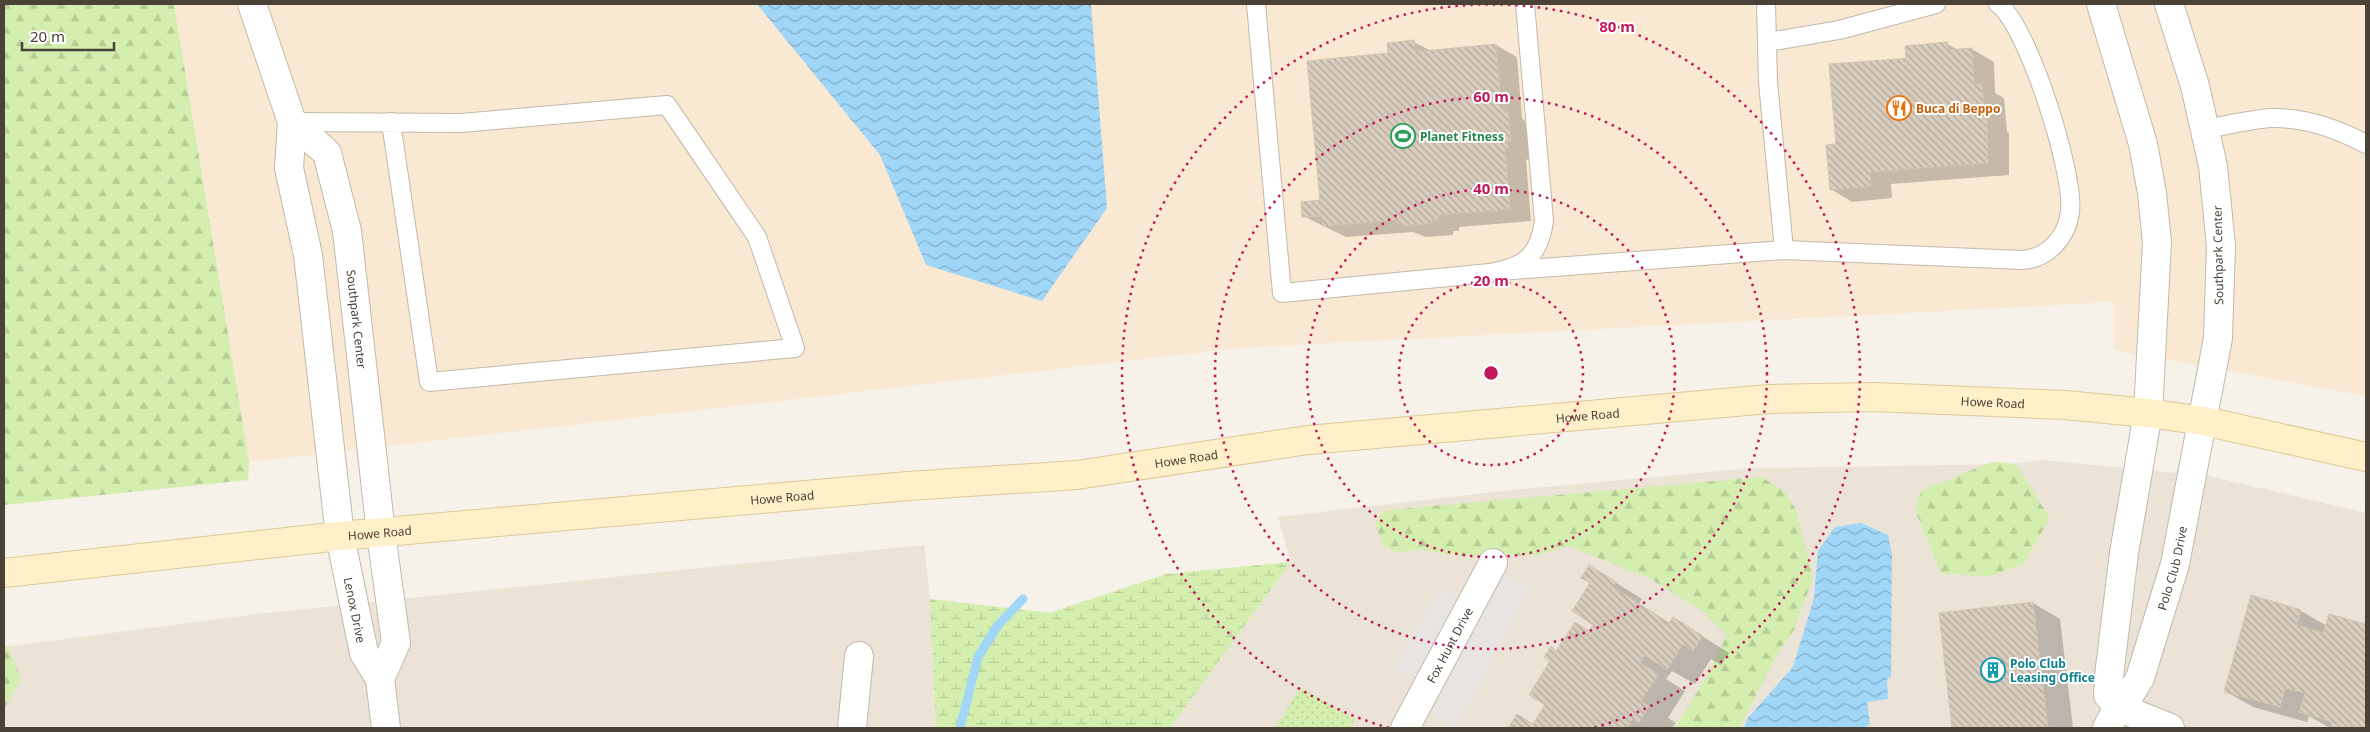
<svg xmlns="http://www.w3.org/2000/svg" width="2370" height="732" viewBox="0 0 2370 732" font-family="'Noto Sans',sans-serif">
  <defs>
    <pattern id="green-dots" width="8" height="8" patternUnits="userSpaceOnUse" patternTransform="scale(1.25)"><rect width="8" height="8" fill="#d3eeae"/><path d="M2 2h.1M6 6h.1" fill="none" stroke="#b7cd96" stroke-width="1.8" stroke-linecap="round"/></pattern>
    <pattern id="forest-firs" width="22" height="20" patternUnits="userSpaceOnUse" patternTransform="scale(1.25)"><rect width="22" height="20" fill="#d3eeae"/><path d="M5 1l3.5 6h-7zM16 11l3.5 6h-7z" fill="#b7cd96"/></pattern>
    <pattern id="wetland-marsh" width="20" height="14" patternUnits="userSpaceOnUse" patternTransform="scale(1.25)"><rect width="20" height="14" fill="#d3eeae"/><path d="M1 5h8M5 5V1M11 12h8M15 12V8" fill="none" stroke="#b7cd96"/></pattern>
    <pattern id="water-waves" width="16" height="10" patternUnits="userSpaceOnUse" patternTransform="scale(1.25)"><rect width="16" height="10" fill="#a0d6f7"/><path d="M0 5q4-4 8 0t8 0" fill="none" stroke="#84afc9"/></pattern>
    <pattern id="building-back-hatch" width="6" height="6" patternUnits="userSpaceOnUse" patternTransform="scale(1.25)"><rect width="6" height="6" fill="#d9cdbd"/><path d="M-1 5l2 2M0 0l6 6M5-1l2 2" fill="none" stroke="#b2a89a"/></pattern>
  </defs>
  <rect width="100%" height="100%" fill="#f6f1e9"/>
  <g fill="#eae3d6">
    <polygon points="2041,460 2209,476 2366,513 2366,728 1170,728 1291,562 1278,517 1502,491 1754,468 2015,464"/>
    <polygon points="924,545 930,599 936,728 4,728 4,647 257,614"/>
  </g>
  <polygon fill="#f9e8d2" points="174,4 2366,4 2366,396 2114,350 2113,302 1239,348 249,462"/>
  <polygon fill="url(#green-dots)" points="1300,687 1355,719 1350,728 1276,728"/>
  <g fill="url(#forest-firs)">
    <polygon points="4,4 174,4 249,462 248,480 4,505"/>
    <polygon points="1999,462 2015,464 2050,518 2023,564 1988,577 1941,573 1915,510 1921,491 1989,463"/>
    <polygon points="1761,477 1783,490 1795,508 1813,578 1794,630 1779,651 1739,728 1675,728 1706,678 1727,635 1701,610 1649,578 1568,546 1537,555 1501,556 1460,556 1418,549 1399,553 1384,546 1375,524 1382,512 1399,509"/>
    <polygon points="7,646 21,678 4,709 4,647"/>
  </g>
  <polygon fill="url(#wetland-marsh)" points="1291,562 1170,728 936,728 930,599 1050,613 1166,574"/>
  <g fill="#e7e4e1">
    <polygon points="1503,575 1531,586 1456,728 1431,713"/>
    <polygon points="1441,588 1460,599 1412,679 1393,667"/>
  </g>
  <g fill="url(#water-waves)">
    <polygon points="757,4 1091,4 1107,208 1042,301 926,265 880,155"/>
    <polygon points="1861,523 1888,535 1892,555 1891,677 1887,679 1888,699 1867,702 1870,724 1864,728 1744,728 1747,719 1793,667 1814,598 1818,551 1835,527"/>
  </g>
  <g fill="#0003">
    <polygon points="1414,42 1431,51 1496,45 1517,57 1522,118 1529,126 1532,153 1528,153 1529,159 1526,160 1531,221 1459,227 1459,231 1453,231 1453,235 1426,237 1413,232 1346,237 1303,216 1322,202 1389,54"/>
    <polygon points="1947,44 1958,50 1972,49 1994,62 1995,93 2004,98 2007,132 2009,133 2009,175 1891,184 1892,198 1852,202 1831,189 1837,145"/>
    <polygon points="1589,566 1642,599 1639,604 1670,623 1673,618 1729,653 1721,665 1711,659 1695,684 1672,671 1666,679 1685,691 1668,718 1676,723 1672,728 1509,728 1517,715 1534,725 1547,705 1557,652 1590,632 1595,625"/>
    <polygon points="2033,603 2060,619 2073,728 1953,727"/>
    <polygon points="2301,611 2327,626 2330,615 2366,625 2366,728 2330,728 2309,716 2307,722 2253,707 2225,691"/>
  </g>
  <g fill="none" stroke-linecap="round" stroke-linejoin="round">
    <polyline stroke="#a0d6f7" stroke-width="9" points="960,728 978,657 998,625 1023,599"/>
  </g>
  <g fill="url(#building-back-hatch)" stroke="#d4c5af">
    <polygon points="1414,40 1415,50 1423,51 1496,44 1501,106 1504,106 1504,113 1508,112 1511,141 1507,141 1508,148 1505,148 1510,209 1438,215 1438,219 1431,220 1431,223 1403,226 1403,223 1396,223 1396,220 1323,226 1322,216 1302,217 1301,202 1320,200 1307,61 1388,53 1387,43"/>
    <polygon points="1947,42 1948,50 1972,48 1974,84 1982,84 1985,119 1987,119 1988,163 1870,172 1871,186 1830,190 1826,145 1836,144 1829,64 1898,59 1906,58 1905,46"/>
    <polygon points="1589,565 1616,582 1613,587 1669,623 1673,617 1703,636 1693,651 1683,644 1667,670 1645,655 1640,663 1659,674 1641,701 1649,706 1639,723 1633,719 1627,728 1508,728 1517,714 1533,724 1545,705 1529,695 1550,661 1544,657 1551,646 1556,651 1575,622 1589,631 1593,625 1572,611 1590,583 1581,578"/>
    <polygon points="2251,595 2301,610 2297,625 2323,633 2329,614 2366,624 2366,728 2350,726 2349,728 2330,728 2332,722 2299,712 2305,693 2285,688 2280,707 2224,692"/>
    <polygon points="2033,602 2048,728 1952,727 1939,613"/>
  </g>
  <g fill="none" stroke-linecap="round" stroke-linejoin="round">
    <defs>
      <g id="lane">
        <path d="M 1256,4 L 1282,293 L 1490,273 C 1525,267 1539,256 1544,221 L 1525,4"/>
        <polyline points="1766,4 1768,82 1784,250"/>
        <polyline points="1768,42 1839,30 1936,4"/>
        <polyline points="292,122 461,123 667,105 757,237 795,348 429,382 391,122"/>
        <path d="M 2206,129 C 2227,125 2249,120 2270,118 C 2303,117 2338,129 2366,144"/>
        <path d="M 1500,271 L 1784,250 L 2023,260 C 2048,258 2067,237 2070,212 C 2075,175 2028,25 1998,4"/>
      </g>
      <g id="street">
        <path id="s1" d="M 252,4 L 292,122 L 289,168 L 308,255 L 340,536 L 364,653 L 380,679 L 386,728"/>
        <polyline points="2101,4 2143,144 2152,193 2157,242 2148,413 2124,553 2109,676 2108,695 2118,707"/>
        <path id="s2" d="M 292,122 L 327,153 L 347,231 L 381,533 L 396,643 L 380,679"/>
        <polyline points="2118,707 2170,728"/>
        <polyline points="852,728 859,656"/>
        <path id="s3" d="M 1405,728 L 1493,563"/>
        <path id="s4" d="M 2107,728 L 2118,707 L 2129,696 L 2140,678 L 2175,564 L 2218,338 L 2221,246 L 2213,166 L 2195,86 L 2169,4"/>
      </g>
      <g id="secondary">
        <path id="s5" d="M 4,573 L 340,536 L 908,486 L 1077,475 L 1308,440 L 1769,399 L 1874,397 L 2065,405 L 2148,413 L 2204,421 L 2366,457"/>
      </g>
    </defs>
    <use href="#lane" stroke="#c2b9aa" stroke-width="20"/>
    <use href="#street" stroke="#c2b9aa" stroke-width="30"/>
    <use href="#secondary" stroke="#ddc896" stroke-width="30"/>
    <use href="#lane" stroke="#fff" stroke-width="18"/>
    <use href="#street" stroke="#fff" stroke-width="28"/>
    <use href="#secondary" stroke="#fff0c9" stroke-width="28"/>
  </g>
  <g fill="none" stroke="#c2185b" stroke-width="2.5" stroke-dasharray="2.5 5">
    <circle cx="1491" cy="373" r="92"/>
    <circle cx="1491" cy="373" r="184"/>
    <circle cx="1491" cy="373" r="276"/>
    <path d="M1389 728A369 369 0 1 1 1593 728"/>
  </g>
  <defs>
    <symbol id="restaurant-ring" viewBox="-11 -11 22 22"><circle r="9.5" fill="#fff" stroke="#e8710a" stroke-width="1.5"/><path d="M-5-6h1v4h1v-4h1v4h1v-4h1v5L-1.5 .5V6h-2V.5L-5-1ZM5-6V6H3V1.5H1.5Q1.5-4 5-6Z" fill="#e8710a"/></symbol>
    <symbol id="stadium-ring" viewBox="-11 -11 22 22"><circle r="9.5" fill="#fff" stroke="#2e9e5b" stroke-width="1.5"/><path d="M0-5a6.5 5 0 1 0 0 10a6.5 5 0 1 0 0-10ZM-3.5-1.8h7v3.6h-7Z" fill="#2e9e5b"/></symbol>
    <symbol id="building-ring" viewBox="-11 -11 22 22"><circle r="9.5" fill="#fff" stroke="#0f9aa8" stroke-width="1.5"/><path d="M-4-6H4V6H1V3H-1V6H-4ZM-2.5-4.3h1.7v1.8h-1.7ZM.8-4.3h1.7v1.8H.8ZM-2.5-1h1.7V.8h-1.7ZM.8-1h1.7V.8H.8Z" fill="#0f9aa8"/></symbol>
  </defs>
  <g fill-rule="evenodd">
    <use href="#restaurant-ring" x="1885" y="94" width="28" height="28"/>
    <use href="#stadium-ring" x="1389" y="122" width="28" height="28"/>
    <use href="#building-ring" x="1979" y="656" width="28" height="28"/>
  </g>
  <g text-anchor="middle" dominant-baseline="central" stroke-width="4" stroke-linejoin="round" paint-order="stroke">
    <g font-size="12" font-weight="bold" fill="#c56008" stroke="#fff" text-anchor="start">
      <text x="1916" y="108">Buca di Beppo</text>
    </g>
    <g font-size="12" font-weight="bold" fill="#27864d" stroke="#fff" text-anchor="start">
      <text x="1420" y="136">Planet Fitness</text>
    </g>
    <g font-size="12" fill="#4a4236" stroke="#fff">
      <text transform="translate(2218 255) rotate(-91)">Southpark Center</text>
      <text stroke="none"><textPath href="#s2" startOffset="216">Southpark Center</textPath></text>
      <text stroke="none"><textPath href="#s5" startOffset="1998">Howe Road</textPath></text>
      <text stroke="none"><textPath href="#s5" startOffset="1592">Howe Road</textPath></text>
      <text stroke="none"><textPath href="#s5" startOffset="1188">Howe Road</textPath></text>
      <text stroke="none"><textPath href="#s5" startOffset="782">Howe Road</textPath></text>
      <text stroke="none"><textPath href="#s5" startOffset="378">Howe Road</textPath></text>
      <text stroke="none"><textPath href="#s4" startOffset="175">Polo Club Drive</textPath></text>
      <text stroke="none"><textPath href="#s1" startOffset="618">Lenox Drive</textPath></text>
      <text stroke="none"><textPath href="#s3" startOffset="94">Fox Hunt Drive</textPath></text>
    </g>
    <g font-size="12" font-weight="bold" fill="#0d838f" stroke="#fff" text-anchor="start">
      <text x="2010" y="663">Polo Club<tspan x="2010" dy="14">Leasing Office</tspan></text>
    </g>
  </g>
  <circle cx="1491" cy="373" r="8" fill="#c2185b" stroke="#fff" stroke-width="2.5"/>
  <g font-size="15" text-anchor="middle" font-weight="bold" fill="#c2185b" stroke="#fff" stroke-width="4" stroke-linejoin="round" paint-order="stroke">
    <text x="1617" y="32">80 m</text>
    <text x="1491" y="102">60 m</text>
    <text x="1491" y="194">40 m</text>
    <text x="1491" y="286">20 m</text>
  </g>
  <rect width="2370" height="732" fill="none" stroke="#4a4236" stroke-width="10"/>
  <path d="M22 42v8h92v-8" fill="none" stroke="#4a4236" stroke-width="2.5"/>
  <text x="30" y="42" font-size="15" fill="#4a4236" stroke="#ffffff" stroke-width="4" paint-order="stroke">20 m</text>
</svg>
